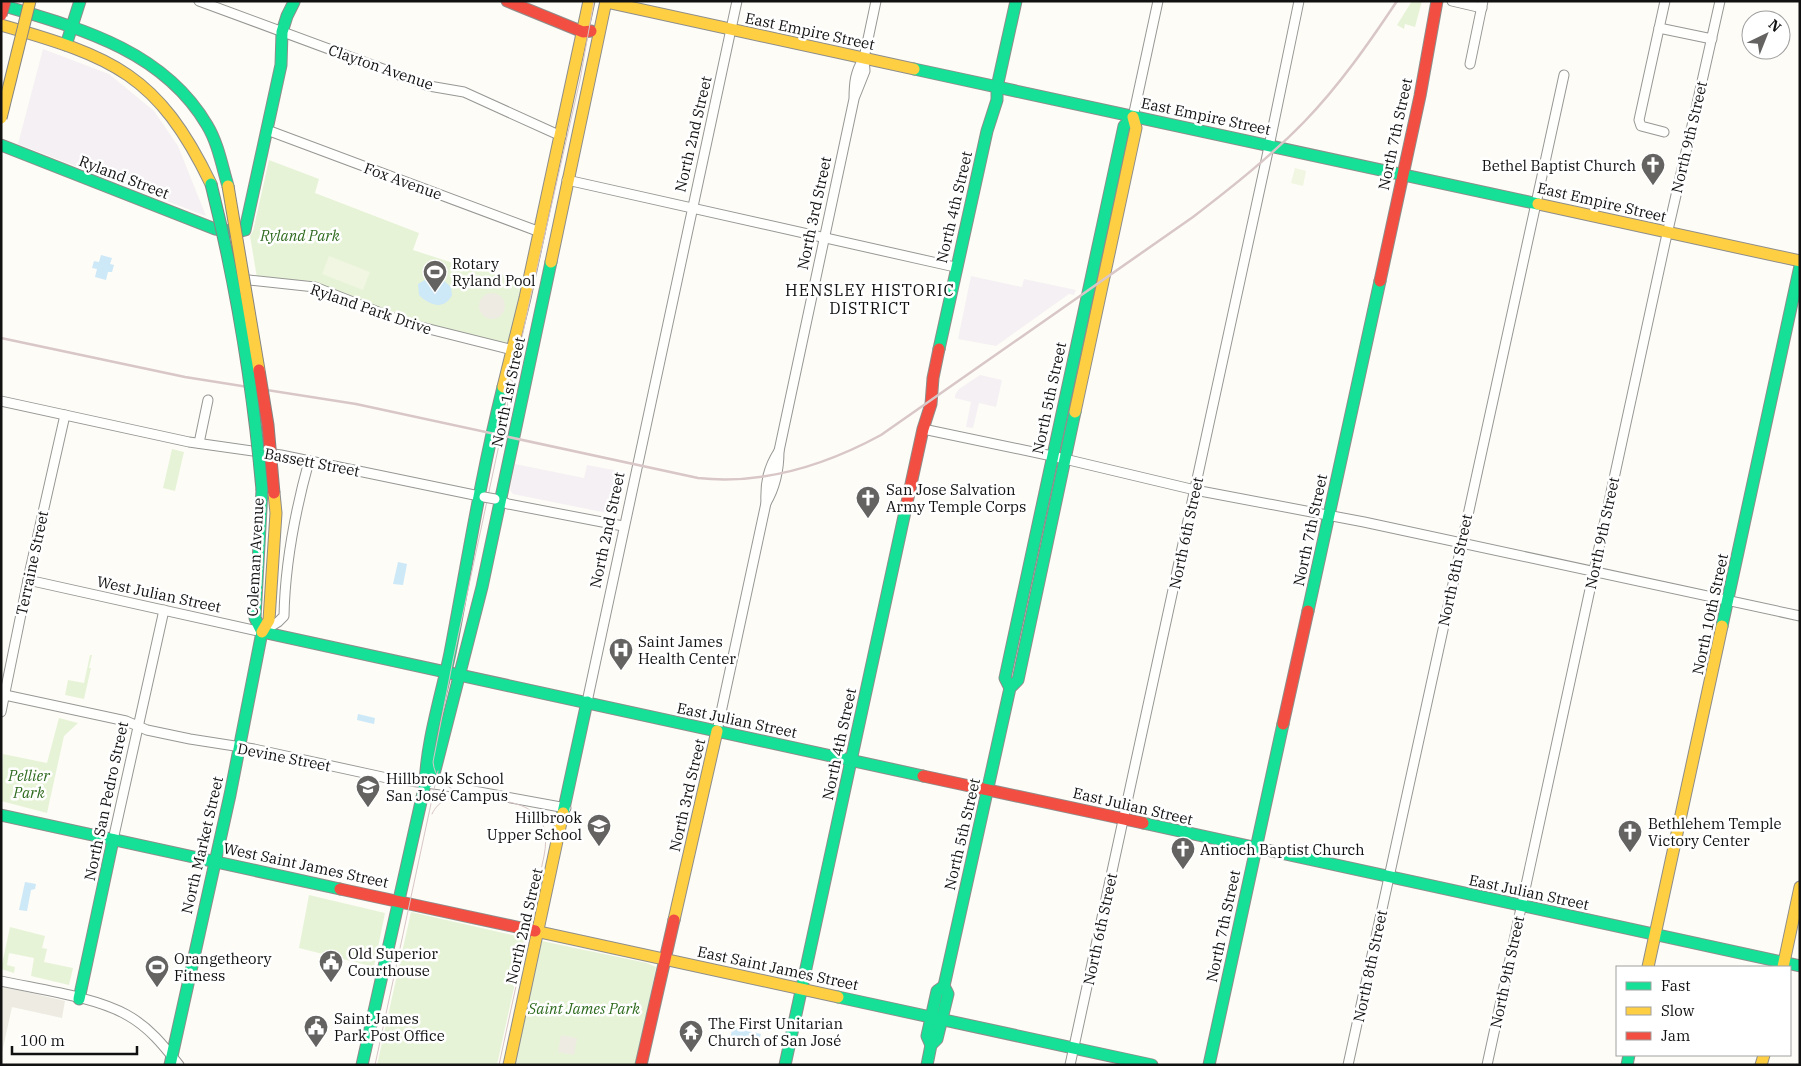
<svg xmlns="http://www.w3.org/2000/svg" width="1801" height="1066" viewBox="0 0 1801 1066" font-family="'IBM Plex Serif',serif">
  <rect width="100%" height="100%" fill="#fdfcf7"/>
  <g fill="#f5f0f3">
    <polygon points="43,49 109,74 154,111 178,146 206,216 18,144"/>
    <polygon points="971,276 1022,287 1024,279 1076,290 1074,295 1069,294 996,346 958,339"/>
    <polygon points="980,375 1002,380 996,407 979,403 973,428 966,427 971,402 955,398 955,395 959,389"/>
    <polygon points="515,464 584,478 587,465 619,471 611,507 607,513 513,494 510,490"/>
  </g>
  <g fill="#e7f3d7">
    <polygon points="1412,1 1422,1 1415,27 1405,24 1404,29 1397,25"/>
    <polygon points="269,160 319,179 315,193 419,233 413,250 453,263 532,281 515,347 434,328 312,281 257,278 250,236 253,231"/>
    <polygon points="172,449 184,452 175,491 163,488"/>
    <polygon points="90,655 92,655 89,668 91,668 84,699 65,695 68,680 84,683"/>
    <polygon points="59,718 78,723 64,736 47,813 1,801 3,754 47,763"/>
    <polygon points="309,895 385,913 374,967 299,948"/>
    <polygon points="411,912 525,938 497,1065 377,1065"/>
    <polygon points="10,927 45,936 42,948 47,949 44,962 73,968 69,985 31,976 34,958 9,953 7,965 15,967 14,973 1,969"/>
    <polygon points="542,941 647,963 656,967 636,1065 513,1065"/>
  </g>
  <g fill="#f0f6e1">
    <polygon points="1295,168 1306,171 1303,186 1291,183"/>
    <polygon points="329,256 370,272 363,290 322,274"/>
  </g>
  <g fill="#edebe2">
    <circle cx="492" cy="306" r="13"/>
    <polygon points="1,986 65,1001 62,1018 12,1007 1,1057"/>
    <polygon points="561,1035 577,1038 574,1055 558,1052"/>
  </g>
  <g fill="#cde8f7">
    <polygon points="101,255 112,258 110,264 114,265 112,272 108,272 106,280 95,277 97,269 92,268 94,261 99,262"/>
    <path d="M 430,277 L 441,278 L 451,287 L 452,295 C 444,311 429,305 419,295 L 418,284 Z"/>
    <polygon points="398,562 407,564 403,585 393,584"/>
    <polygon points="358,714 375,718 374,724 357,720"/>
    <polygon points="25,882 36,884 35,889 31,890 27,911 19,910"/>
    <polygon points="733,1027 761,1034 757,1048 729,1041"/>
  </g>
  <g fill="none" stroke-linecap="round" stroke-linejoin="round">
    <defs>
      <g id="street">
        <polyline points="199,1 429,86 464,92 561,136"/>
        <polyline points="1452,1 1482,8"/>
        <polyline points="1659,28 1712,39"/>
        <polyline points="1470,64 1483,1"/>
        <polyline points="855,96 865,71 864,58 876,1"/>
        <polyline points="1133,117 1158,1"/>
        <polyline points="267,130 540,232"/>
        <polyline points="1664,132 1641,126 1639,120 1665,1"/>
        <polyline points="567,180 955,267"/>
        <polyline points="239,279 315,287 409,324 513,350"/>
        <polyline points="1,401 189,442 281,455 484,497"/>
        <polyline points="923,429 1052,456 1195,490 1364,522 1800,616"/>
        <polyline points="199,443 208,400"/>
        <polyline points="496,499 508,504 623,526"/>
        <path d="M 766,503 C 776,486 779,470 779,451 L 854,99 C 854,83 855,72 864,58"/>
        <path d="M 28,580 L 262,632 L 278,622 L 284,616 C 285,563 295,512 309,461"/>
        <polyline points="5,695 126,721 147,730 190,739 254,749 387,778 441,785 566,808"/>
        <polyline points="587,702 737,1"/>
        <polyline points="1,712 30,570 65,415"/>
        <path d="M 717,731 L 766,503 C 765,483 768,468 779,451"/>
        <polyline points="113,840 164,610"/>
        <path d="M 1,981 C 37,989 96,997 127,1015 C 149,1027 164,1046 179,1065"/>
        <polyline points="1070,1065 1267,156 1299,1"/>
        <polyline points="1348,1065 1564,75"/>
        <path d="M 1487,1065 L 1665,243 C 1684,162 1702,82 1720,1"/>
      </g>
      <g id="fast">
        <path d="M 1,5 C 79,28 163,50 207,125 C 218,143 222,166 228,186"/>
        <polyline points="66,45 80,1"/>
        <polyline points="914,69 1538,204"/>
        <polyline points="1,145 215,229 237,232 245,230 281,65 282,32 287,16 294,2"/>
        <polyline points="939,349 987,131 997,100 997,87 1016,1"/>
        <polyline points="262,490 255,618 262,632"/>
        <polyline points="1308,611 1380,281"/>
        <polyline points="1722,626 1800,266"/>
        <polyline points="262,632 923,776"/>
        <polyline points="1010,688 1005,678 1124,126 1133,117"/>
        <polyline points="425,784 433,778 482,587 551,262"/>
        <polyline points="563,813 587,702"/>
        <polyline points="1,815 340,889"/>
        <polyline points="1143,823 1800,966"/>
        <polyline points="838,997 1152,1065"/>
        <polyline points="79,999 113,840"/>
        <polyline points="931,1045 927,1036 937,991 944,986"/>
        <polyline points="170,1065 230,795 262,632"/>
        <path d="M 362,1065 L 425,784 C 427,739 441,697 450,653 C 467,564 481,475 503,387"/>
        <polyline points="785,1065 906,507"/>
        <polyline points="927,1065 931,1045 937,1039 948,994 944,986 1010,688 1018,680 1075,412"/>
        <polyline points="1209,1065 1283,724"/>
        <polyline points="1627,1065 1629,1055"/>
      </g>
      <g id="slow">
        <polyline points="606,2 914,69"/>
        <path d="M 1,25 C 113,57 158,74 211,184"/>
        <polyline points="1538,204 1800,261"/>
        <polyline points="551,262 606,1"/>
        <polyline points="503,387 525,298 589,1"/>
        <polyline points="1075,412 1136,128 1133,117"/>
        <polyline points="262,632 269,620 276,513 274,493"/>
        <polyline points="674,920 717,731"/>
        <polyline points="535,931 838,997"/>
        <polyline points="1648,967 1722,626"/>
        <polyline points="1783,967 1800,887"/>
        <polyline points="509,1065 563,813"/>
        <polyline points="1761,1065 1764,1055"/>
      </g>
      <g id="jam">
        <polyline points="507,1 583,32 591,31"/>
        <polyline points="1380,281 1420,96 1437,1"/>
        <polyline points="906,507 923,429 931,404 933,378 939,349"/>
        <polyline points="1283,724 1308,611"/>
        <polyline points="923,776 1143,823"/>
        <polyline points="340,889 535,931"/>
        <polyline points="641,1065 674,920"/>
      </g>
    </defs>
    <use href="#street" stroke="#979795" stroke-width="11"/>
    <use href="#fast" stroke="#8e8d8b" stroke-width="13"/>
    <use href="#slow" stroke="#8e8d8b" stroke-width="13"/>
    <use href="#jam" stroke="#8e8d8b" stroke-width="13"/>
    <use href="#street" stroke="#fffffe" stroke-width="9"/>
    <use href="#fast" stroke="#16e098" stroke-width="11"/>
    <use href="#slow" stroke="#ffcf43" stroke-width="11"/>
    <use href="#jam" stroke="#f24e42" stroke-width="11"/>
    <g stroke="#d9c6c7" stroke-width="1">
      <path d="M 432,814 C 439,799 452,796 467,798"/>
      <polyline points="375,1065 438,771"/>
      <path d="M 499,1065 L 544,856 C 561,770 440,823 433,762 L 453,660 L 531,295 L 580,80 L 594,1"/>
    </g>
    <path stroke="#d9c6c7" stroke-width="2.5" d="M 1,338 L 185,377 L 356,404 L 698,478 C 763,485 824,466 881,435 L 1193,217 C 1232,187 1270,157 1304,122 C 1339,86 1369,43 1397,1"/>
    <defs>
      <polyline id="street-bridge" points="484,497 495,499"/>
      <path id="fast-bridge" d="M 211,184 C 236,284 253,387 262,490"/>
      <g id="slow-bridge">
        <polyline points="1,118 30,1"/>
        <polyline points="228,186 259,370"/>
      </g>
      <g id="jam-bridge">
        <polyline points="1,15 5,1"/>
        <polyline points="259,370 268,425 274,493"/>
      </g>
    </defs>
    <use href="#street-bridge" stroke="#979795" stroke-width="11" stroke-linecap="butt"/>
    <use href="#fast-bridge" stroke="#858482" stroke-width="13" stroke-linecap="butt"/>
    <use href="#slow-bridge" stroke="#858482" stroke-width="13" stroke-linecap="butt"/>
    <use href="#jam-bridge" stroke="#858482" stroke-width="13" stroke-linecap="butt"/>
    <use href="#street-bridge" stroke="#fffffe" stroke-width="9"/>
    <use href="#fast-bridge" stroke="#16e098" stroke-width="11"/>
    <use href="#slow-bridge" stroke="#ffcf43" stroke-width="11"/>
    <use href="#jam-bridge" stroke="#f24e42" stroke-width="11"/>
  </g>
  <defs>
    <symbol id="church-pin" viewBox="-11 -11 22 30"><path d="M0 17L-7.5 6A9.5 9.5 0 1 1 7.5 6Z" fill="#646362" stroke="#fff"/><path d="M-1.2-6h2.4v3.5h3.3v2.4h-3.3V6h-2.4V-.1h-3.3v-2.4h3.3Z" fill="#fff"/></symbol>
    <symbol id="stadium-pin" viewBox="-11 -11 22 30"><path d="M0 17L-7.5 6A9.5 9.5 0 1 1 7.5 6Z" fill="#646362" stroke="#fff"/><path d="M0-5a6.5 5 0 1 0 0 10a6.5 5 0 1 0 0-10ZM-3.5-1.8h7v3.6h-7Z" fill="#fff"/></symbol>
    <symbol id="hospital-pin" viewBox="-11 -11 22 30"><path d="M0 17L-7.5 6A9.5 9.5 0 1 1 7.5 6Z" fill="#646362" stroke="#fff"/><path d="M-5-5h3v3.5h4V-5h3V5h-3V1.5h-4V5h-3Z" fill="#fff"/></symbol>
    <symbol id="school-pin" viewBox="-11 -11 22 30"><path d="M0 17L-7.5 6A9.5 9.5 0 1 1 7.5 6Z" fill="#646362" stroke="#fff"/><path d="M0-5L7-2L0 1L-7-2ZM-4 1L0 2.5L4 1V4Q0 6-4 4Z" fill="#fff"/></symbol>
    <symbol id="civic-pin" viewBox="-11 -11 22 30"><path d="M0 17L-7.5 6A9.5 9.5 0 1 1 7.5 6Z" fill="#646362" stroke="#fff"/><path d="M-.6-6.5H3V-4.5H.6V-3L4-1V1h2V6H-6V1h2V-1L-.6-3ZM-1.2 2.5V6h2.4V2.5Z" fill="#fff"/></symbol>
    <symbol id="temple-pin" viewBox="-11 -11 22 30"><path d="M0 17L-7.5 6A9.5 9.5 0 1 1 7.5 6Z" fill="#646362" stroke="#fff"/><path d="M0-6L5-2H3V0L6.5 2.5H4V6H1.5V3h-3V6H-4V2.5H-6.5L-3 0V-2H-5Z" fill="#fff"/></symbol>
  </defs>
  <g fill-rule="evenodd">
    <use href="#church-pin" x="1639" y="151" width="28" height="38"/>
    <use href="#stadium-pin" x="421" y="258" width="28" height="38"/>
    <use href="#church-pin" x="854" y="484" width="28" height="38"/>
    <use href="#hospital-pin" x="607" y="636" width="28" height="38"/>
    <use href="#school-pin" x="354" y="773" width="28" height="38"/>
    <use href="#school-pin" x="585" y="812" width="28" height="38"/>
    <use href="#church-pin" x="1616" y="818" width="28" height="38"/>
    <use href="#church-pin" x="1169" y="835" width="28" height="38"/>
    <use href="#civic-pin" x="317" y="948" width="28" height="38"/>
    <use href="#stadium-pin" x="143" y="953" width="28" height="38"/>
    <use href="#civic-pin" x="302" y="1013" width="28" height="38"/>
    <use href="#temple-pin" x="677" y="1018" width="28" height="38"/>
  </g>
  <g text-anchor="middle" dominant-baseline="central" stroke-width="5" stroke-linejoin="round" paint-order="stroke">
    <g font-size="15" fill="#111" stroke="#fff">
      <text transform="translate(810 31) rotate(12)">East Empire Street</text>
      <text transform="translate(381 67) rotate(19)">Clayton Avenue</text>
      <text transform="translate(1206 116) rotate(12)">East Empire Street</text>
      <text transform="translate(693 134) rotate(-77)">North 2nd Street</text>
      <text transform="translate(1395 134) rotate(-78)">North 7th Street</text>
      <text transform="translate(1689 137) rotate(-77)">North 9th Street</text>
      <text transform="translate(124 177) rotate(21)">Ryland Street</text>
      <text transform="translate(403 181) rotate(20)">Fox Avenue</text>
      <text transform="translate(1602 202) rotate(13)">East Empire Street</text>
      <text transform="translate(954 207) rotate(-77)">North 4th Street</text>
      <text transform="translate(814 213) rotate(-78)">North 3rd Street</text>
      <text transform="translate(371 309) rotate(19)">Ryland Park Drive</text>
      <text transform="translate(508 392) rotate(-78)">North 1st Street</text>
      <text transform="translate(1049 398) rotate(-78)">North 5th Street</text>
      <text transform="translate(312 462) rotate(11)">Bassett Street</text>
      <text transform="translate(607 530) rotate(-78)">North 2nd Street</text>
      <text transform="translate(1310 530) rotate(-78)">North 7th Street</text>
      <text transform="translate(1186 533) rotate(-78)">North 6th Street</text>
      <text transform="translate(1602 533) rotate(-78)">North 9th Street</text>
      <text transform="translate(255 557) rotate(-87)">Coleman Avenue</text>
      <text transform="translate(32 563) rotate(-78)">Terraine Street</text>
      <text transform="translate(1455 570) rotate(-78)">North 8th Street</text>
      <text transform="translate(159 594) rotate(12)">West Julian Street</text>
      <text transform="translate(1710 614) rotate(-78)">North 10th Street</text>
      <text transform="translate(737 720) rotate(12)">East Julian Street</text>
      <text transform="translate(839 744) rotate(-78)">North 4th Street</text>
      <text transform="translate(284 757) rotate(11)">Devine Street</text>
      <text transform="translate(687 795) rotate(-77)">North 3rd Street</text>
      <text transform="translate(106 801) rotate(-78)">North San Pedro Street</text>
      <text transform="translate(1133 806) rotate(13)">East Julian Street</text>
      <text transform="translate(962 834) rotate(-77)">North 5th Street</text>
      <text transform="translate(202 845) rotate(-77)">North Market Street</text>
      <text transform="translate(306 865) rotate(12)">West Saint James Street</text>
      <text transform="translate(1529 892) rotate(12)">East Julian Street</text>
      <text transform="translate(524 926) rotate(-77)">North 2nd Street</text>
      <text transform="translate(1223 926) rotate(-78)">North 7th Street</text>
      <text transform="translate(1100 929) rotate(-78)">North 6th Street</text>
      <text transform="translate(1370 966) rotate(-78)">North 8th Street</text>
      <text transform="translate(778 968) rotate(12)">East Saint James Street</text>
      <text transform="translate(1507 972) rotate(-78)">North 9th Street</text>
    </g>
    <g font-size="15" fill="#111" stroke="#fff" text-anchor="start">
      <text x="1636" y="165" text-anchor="end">Bethel Baptist Church</text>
      <text x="452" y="263">Rotary<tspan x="452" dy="17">Ryland Pool</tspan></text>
      <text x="886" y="489">San Jose Salvation<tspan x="886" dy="17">Army Temple Corps</tspan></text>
      <text x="638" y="641">Saint James<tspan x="638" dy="17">Health Center</tspan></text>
      <text x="386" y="778">Hillbrook School<tspan x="386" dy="17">San José Campus</tspan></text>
      <text x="582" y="817" text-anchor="end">Hillbrook<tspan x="582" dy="17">Upper School</tspan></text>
      <text x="1648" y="823">Bethlehem Temple<tspan x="1648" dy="17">Victory Center</tspan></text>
      <text x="1200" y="849">Antioch Baptist Church</text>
      <text x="348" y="953">Old Superior<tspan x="348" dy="17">Courthouse</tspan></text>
      <text x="174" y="958">Orangetheory<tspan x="174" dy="17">Fitness</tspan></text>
      <text x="334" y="1018">Saint James<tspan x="334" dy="17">Park Post Office</tspan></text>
      <text x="708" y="1023">The First Unitarian<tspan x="708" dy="17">Church of San José</tspan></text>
    </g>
    <g font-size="15" font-style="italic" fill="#2f6b1f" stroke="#fff">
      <text x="300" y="235">Ryland Park</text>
      <text x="29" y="775">Pellier<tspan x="29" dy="17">Park</tspan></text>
      <text x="584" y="1008">Saint James Park</text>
    </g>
    <g font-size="16" letter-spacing="1" fill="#111" stroke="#fff">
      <text x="870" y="290">HENSLEY HISTORIC<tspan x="870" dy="18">DISTRICT</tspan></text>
    </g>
  </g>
  <rect width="1801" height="1066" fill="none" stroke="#111111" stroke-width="5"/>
  <rect x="1616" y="966" width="175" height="90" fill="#ffffff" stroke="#a0a0a0"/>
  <rect x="1626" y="982" width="25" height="8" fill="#16e098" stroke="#a0a0a0"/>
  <text x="1661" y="991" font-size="15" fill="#111111">Fast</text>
  <rect x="1626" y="1007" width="25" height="8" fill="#ffcf43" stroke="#a0a0a0"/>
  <text x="1661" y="1016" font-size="15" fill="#111111">Slow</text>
  <rect x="1626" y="1032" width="25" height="8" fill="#f24e42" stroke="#a0a0a0"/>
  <text x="1661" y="1041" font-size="15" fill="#111111">Jam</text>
  <g transform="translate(1766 35) rotate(43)"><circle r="24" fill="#ffffff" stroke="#a0a0a0"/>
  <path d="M0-4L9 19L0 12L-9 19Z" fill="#646362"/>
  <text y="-8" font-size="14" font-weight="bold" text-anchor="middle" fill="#111111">N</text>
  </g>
  <path d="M12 1046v8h125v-8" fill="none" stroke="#111111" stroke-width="2.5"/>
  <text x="20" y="1046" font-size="15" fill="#111111" stroke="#ffffff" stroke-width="4" paint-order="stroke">100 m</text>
</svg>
